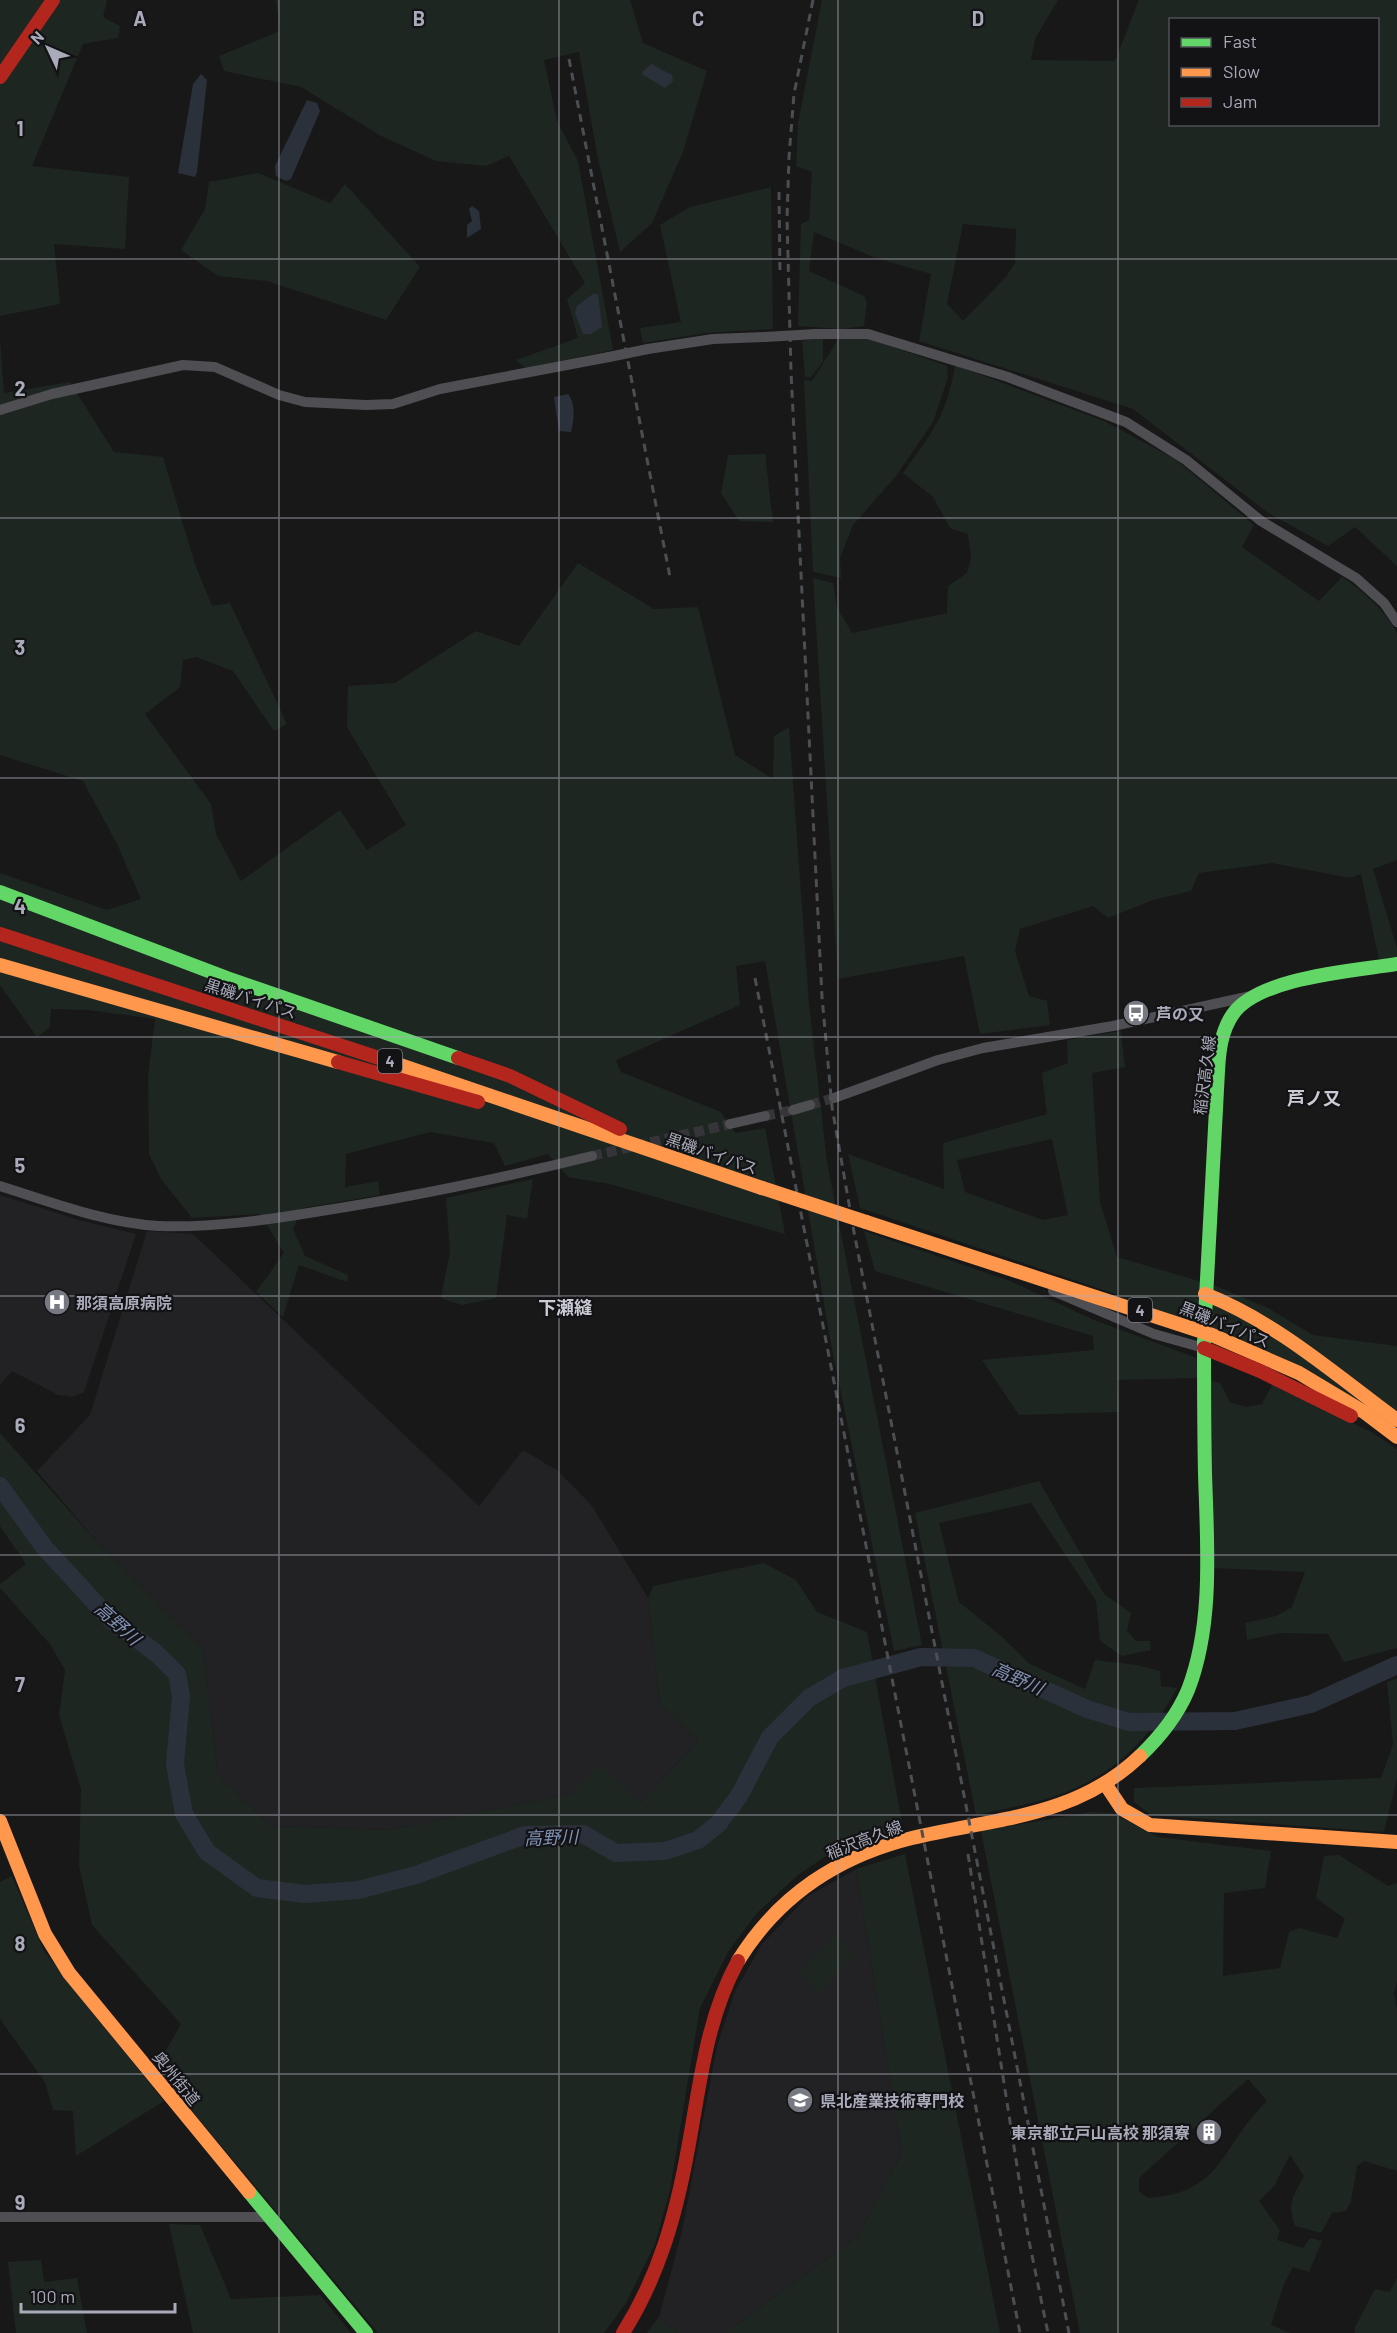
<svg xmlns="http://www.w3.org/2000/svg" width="1397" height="2333" viewBox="0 0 1397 2333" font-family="Barlow,'Noto Sans JP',sans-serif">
  <rect width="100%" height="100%" fill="#181819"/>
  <g fill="#222225">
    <polygon points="0,1195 79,1220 136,1234 84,1392 73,1397 58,1395 12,1371 0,1385"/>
    <polygon points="147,1231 193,1234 479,1506 523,1450 558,1471 592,1506 648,1598 660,1705 699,1740 641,1802 600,1766 571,1794 389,1830 270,1826 218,1775 203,1650 98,1543 37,1471 90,1415"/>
    <polygon points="856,1869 902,2153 858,2236 726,2333 677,2333 659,2317 682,2231 717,2046 735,1991 762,1944 808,1896"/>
  </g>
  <g fill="#1e2621" fill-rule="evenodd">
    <polygon points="0,0 107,0 103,17 120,26 118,38 83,44 32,166 129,177 125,249 54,244 60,304 0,316"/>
    <polygon points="276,0 630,0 643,43 707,71 683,152 652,223 620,252 598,159 579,52 544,60 557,121 578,161 613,350 525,368 516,360 578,338 567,299 585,283 509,156 486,166 436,161 381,136 301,87 224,71 219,56 280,31"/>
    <path d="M 822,0 L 1058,0 L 1035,39 L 1031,60 L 1115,61 L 1139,0 L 1397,0 L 1397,566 L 1355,527 L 1328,546 L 1267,512 L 1133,409 L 919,341 L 931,274 L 876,258 L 814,232 L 809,271 L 864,296 L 867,302 L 864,326 L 842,329 L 798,326 L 801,224 L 809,220 L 812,172 L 796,166 L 798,123 ZM 1170,20 L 1378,20 L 1378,124 L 1170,124 ZM 963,224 L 1016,229 L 1015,263 L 1006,277 L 963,321 L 947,304 Z"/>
    <polygon points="258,173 330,203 345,184 420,267 386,320 267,281 218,276 181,250 205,209 209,182"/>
    <polygon points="771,187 773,329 706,333 643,343 640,328 681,322 660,225 690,207"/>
    <polygon points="823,338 823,362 811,377 805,377 802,341"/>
    <polygon points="839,338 867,338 947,366 948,377 933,422 896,476 853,525 840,558 841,578 813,572 804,380 812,381"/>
    <polygon points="0,340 4,393 70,382 114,452 163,457 195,564 212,606 230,603 287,724 274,731 233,671 196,657 183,660 180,687 145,714 211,804 216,834 241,881 340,810 367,850 406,825 347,727 348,686 395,683 476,631 519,646 578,563 654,609 698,607 735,755 773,779 774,736 789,727 809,1004 827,1162 922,1645 894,1651 831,1344 765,961 736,966 740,1005 616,1060 621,1072 721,1112 735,1133 765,1128 785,1234 610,1184 568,1177 548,1154 505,1166 494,1143 430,1132 346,1154 345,1187 378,1181 380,1195 302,1208 293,1229 305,1256 348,1275 347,1282 299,1265 283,1317 256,1292 284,1253 260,1214 192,1218 161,1179 149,1154 148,1076 155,1019 88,1010 51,1009 50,1027 37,1037 0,985 0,873 107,910 141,899 117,844 83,781 0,755"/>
    <path d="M 955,365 L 1104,421 L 1175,459 L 1254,525 L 1242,547 L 1319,601 L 1342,577 C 1365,593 1383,608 1397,633 L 1397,860 L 1373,869 L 1397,948 L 1397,962 L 1387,959 L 1379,960 L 1361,874 L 1350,878 L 1272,863 L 1199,873 L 1191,891 L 1153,900 L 1108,918 L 1093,906 L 1020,929 L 1015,951 L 1029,996 L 1047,1001 L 1050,1025 L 980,1034 L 964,956 L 838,979 L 813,578 L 833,583 L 837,607 L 852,633 L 947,613 L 948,586 L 967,573 L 971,558 L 968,534 L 950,528 L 933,497 L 903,473 C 932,432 947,416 955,365 Z"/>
    <polygon points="765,454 773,522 739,521 721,493 728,455"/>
    <path d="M 1121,1031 L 1125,1067 L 1092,1073 L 1100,1202 L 1117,1257 L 1216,1286 L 1268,1308 L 1313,1335 L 1397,1346 L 1397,1426 L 1139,1302 L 860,1208 L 848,1154 L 944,1189 L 943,1143 L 1047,1114 L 1042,1073 L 1068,1063 L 1067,1040 ZM 1052,1139 L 1068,1215 L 1043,1220 L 965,1192 L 957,1160 Z"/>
    <polygon points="533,1179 527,1219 507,1215 496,1298 462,1305 441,1298 450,1252 446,1198"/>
    <polygon points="864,1231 1010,1281 1094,1320 1197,1358 1197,1378 1117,1380 1119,1412 1019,1415 982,1360 1094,1350 1093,1336 875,1271"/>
    <polygon points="1209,1380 1220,1383 1230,1402 1246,1407 1262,1404 1273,1383 1371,1432 1397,1449 1397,1648 1344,1662 1328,1634 1281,1633 1247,1640 1245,1623 1276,1616 1292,1607 1305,1572 1212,1568"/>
    <polygon points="0,1433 98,1543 203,1650 218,1775 270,1826 389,1830 571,1794 600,1765 641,1802 699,1740 660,1705 648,1598 653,1586 764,1563 796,1580 817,1612 867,1632 903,1828 826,1856 798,1875 756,1914 728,1952 700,2008 670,2190 655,2244 626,2303 604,2333 378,2333 156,2068 181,2024 92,1925 79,1865 81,1789 59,1715 65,1670 50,1644 0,1588 0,1584 26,1564 0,1526"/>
    <path d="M 1039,1481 L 1104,1594 L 1131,1613 L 1127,1631 L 1136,1641 L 1150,1641 L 1151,1650 L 1122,1656 L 1100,1641 L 1096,1601 L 1031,1503 L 939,1523 L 959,1602 L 1001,1636 L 1030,1664 L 1085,1689 L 1095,1660 L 1137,1665 L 1160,1671 L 1161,1686 L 1177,1688 C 1148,1742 1111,1778 1052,1797 C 1028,1805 1001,1809 976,1815 L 915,1513 Z"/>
    <polygon points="1397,1678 1397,1778 1384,1832 1151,1815 1134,1802 1134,1788 1381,1778 1393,1744 1387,1682"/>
    <path d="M 1091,1812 L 1112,1813 L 1158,1837 L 1271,1851 L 1265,1888 L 1224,1893 L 1223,1976 L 1280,1968 L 1289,1932 L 1299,1928 L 1337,1938 L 1345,1919 L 1316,1898 L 1324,1856 L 1339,1855 L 1388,1886 L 1397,1883 L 1397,1982 L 1394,1993 L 1397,2009 L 1397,2171 L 1364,2161 L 1357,2166 L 1351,2201 L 1346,2211 L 1332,2213 L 1321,2233 L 1295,2226 C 1287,2202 1293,2197 1304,2176 L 1290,2155 L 1274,2186 L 1259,2201 L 1280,2230 L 1277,2240 L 1303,2248 L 1310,2238 L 1322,2241 L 1309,2272 L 1293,2267 L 1284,2284 L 1271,2325 L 1290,2333 L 1080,2333 L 981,1831 ZM 1248,2079 L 1267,2101 C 1220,2146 1224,2193 1148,2198 L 1139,2191 L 1139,2178 Z"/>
    <polygon points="905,1854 1000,2333 726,2333 858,2236 902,2153 856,1869"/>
    <polygon points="12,1876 44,1951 164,2101 76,2156 73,2111 53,2110 45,2082 0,2019 0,1882"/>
    <polygon points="834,1935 855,1954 818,1993 797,1973"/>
    <polygon points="169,2224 200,2225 231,2299 320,2295 351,2333 193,2333"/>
    <polygon points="41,2260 44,2282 77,2278 87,2333 16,2333 8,2262"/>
    <polygon points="1397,2278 1397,2333 1355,2333 1354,2329 1375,2289 1390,2292"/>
    <polygon points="659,2317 677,2333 647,2333"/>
  </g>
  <g fill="#2b313b">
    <polygon points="651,64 672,75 673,81 665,88 643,75 642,72"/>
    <polygon points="201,74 207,80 197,172 195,177 178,173 193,84"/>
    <polygon points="307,100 317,103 320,111 291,179 286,181 276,176 275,166"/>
    <polygon points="472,206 479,211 481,229 467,238 467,225 472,221 469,209"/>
    <polygon points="593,294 598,294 602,327 591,334 583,334 575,313 577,306"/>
    <path d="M 568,394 C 576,404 574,420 571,432 L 559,431 L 554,397 Z"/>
  </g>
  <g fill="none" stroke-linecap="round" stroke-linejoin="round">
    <polyline stroke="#2b313b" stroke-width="18" points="0,1486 44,1547 110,1619 156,1653 177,1674 181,1696 175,1764 184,1814 207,1852 257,1888 305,1894 358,1890 416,1875 525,1835 583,1834 616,1853 665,1851 698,1840 718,1824 739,1796 770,1737 809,1698 843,1678 921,1657 974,1658 1087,1709 1129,1722 1235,1721 1311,1704 1397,1665"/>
    <g stroke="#353539" stroke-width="10" stroke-dasharray="10 5" stroke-linecap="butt">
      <polyline points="810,1105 834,1098"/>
      <polyline points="765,1116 793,1110"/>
      <polyline points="592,1156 730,1124"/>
    </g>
    <g stroke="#4e4e53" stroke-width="10">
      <polyline points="816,334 868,334 881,338 1008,377 1126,422 1186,460 1261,521 1356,578 1384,603 1397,622"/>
      <polyline points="648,349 713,339 765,337"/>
      <polyline points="0,410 52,394 183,365 215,367 279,395 305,402 366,405 393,404 440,389 609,357"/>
      <polyline points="834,1098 938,1060 983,1048 1113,1026 1251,996"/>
      <polyline points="793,1110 810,1105"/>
      <polyline points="730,1124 765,1116"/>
      <path d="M 0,1186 C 51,1202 105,1223 158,1226 C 212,1228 267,1220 321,1211 C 412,1197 502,1178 592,1156"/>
      <polyline points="1053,1291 1154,1334 1204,1348"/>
      <polyline points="0,2217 269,2217"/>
    </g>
    <g stroke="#63d668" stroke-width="14">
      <polyline points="0,892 227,978 458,1058"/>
      <path d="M 1205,1317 L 1218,1071 C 1219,1052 1221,1031 1233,1014 C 1259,977 1354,971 1397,964"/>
      <path d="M 1140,1756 C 1160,1737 1177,1716 1188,1690 C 1214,1623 1207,1543 1205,1473 C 1204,1428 1204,1384 1204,1340"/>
      <polyline points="249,2192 366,2333"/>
    </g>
    <g stroke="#ff974d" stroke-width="14">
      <polyline points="0,965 338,1062"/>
      <polyline points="391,1062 762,1188"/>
      <polyline points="866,1222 1212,1335 1299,1373 1364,1412 1397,1437"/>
      <path d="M 1205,1294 C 1276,1322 1336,1375 1397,1420"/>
      <polyline points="1106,1785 1122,1809 1150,1825 1397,1842"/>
      <polyline points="0,1821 45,1934 69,1973 249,2192"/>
      <path d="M 738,1961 C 778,1896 839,1856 912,1838 C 995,1818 1075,1818 1140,1756"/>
    </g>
    <g stroke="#b3261e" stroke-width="14">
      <polyline points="0,77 53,0"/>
      <polyline points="0,934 391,1062"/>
      <polyline points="458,1058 510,1076 620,1129"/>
      <polyline points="338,1062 478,1102"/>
      <polyline points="1204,1348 1260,1371 1351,1416"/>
      <path d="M 623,2333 C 659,2276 676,2215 688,2149 C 700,2085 706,2019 738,1961"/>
    </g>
    <g stroke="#4d4e51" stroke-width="3" stroke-dasharray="8 6" stroke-linecap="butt">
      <polyline points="813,0 794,94 789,157 787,218 791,372 822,997 832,1107 854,1232 1069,2333"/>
      <polyline points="569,59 670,577"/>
      <polyline points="779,192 780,273"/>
      <polyline points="755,978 1020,2333"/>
      <polyline points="968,1854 1028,2236 1048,2333"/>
    </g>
    <g stroke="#4e4e53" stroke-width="10">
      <polyline points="765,337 816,334"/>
      <polyline points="609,357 648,349"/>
    </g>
    <polyline stroke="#ff974d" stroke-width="14" points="762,1188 866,1222"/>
  </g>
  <path fill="none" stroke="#a9abba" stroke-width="1.5" stroke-opacity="0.55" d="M 279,0 L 279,2333M 559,0 L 559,2333M 838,0 L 838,2333M 1118,0 L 1118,2333M 0,259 L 1397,259M 0,518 L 1397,518M 0,778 L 1397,778M 0,1037 L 1397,1037M 0,1296 L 1397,1296M 0,1555 L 1397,1555M 0,1815 L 1397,1815M 0,2074 L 1397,2074"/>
  <defs>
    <symbol id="bus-disc" viewBox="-11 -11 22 22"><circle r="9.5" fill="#767882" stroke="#131215"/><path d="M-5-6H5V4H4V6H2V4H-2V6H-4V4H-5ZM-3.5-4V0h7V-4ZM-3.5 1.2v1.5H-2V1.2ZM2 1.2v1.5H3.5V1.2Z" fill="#fff"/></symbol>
    <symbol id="hospital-disc" viewBox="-11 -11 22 22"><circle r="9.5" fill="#767882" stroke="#131215"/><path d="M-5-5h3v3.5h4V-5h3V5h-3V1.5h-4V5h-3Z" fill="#fff"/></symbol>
    <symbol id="school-disc" viewBox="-11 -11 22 22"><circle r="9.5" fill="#767882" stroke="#131215"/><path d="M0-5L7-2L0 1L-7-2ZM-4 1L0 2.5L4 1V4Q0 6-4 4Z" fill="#fff"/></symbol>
    <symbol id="building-disc" viewBox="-11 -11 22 22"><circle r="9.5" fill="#767882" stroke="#131215"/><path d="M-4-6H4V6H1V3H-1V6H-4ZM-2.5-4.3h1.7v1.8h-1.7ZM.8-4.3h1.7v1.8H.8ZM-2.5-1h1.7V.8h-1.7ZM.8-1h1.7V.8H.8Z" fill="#fff"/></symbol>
  </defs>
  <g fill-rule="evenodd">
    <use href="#bus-disc" x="1121" y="998" width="30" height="30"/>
    <use href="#hospital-disc" x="42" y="1287" width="30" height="30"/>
    <use href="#school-disc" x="785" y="2085" width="30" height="30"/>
    <use href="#building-disc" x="1194" y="2117" width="30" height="30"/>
  </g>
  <g text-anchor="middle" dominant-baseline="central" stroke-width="4.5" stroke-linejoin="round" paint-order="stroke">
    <g fill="#131215" stroke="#7c7d88" stroke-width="1.5">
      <rect x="378" y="1049" width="24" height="24" rx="4.5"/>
      <rect x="1128" y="1298" width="24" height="24" rx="4.5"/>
    </g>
    <g font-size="15" font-weight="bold" fill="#a9abba">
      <text x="390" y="1061">4</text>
      <text x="1140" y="1310">4</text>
    </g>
    <g font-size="16" fill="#a9abba" stroke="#131215">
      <text transform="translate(251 998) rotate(18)">黒磯バイパス</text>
      <text transform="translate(1204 1075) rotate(-83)">稲沢高久線</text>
      <text transform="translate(712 1153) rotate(19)">黒磯バイパス</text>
      <text transform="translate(1225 1324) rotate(22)">黒磯バイパス</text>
      <text transform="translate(864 1839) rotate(-21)">稲沢高久線</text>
      <text transform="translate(177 2078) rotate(51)">奥州街道</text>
    </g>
    <g font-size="16" font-weight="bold" fill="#a9abba" stroke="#131215" text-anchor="start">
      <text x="1156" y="1013">芦の又</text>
      <text x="76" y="1302">那須高原病院</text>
      <text x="820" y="2100">県北産業技術専門校</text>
      <text x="1190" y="2132" text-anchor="end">東京都立戸山高校 那須寮</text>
    </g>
    <g font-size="18" font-weight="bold" fill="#cacbd5" stroke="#131215">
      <text x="1314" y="1098">芦ノ又</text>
      <text x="565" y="1307">下瀬縫</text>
    </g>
    <g font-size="18" font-style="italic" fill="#8092b5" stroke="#131215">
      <text transform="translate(118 1623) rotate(42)">高野川</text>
      <text transform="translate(1018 1678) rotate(24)">高野川</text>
      <text transform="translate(551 1837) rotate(-2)">高野川</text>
    </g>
  </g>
  <g font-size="20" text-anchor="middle" font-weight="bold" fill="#a9abba" stroke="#131215" stroke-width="4.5" stroke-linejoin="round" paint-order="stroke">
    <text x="140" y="26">A</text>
    <text x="419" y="26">B</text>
    <text x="698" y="26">C</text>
    <text x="978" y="26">D</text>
    <text x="20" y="136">1</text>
    <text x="20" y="396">2</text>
    <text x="20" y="655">3</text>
    <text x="20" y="914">4</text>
    <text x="20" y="1173">5</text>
    <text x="20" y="1433">6</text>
    <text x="20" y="1692">7</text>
    <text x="20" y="1951">8</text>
    <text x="20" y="2210">9</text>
  </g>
  <rect x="1169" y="18" width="210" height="108" fill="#131215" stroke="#4f4f57" stroke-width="1.5"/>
  <rect x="1181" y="38" width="30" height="9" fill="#63d668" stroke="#4f4f57" stroke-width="1.5"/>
  <text x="1223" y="48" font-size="18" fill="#a9abba">Fast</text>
  <rect x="1181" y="68" width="30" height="9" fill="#ff974d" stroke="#4f4f57" stroke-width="1.5"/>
  <text x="1223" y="78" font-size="18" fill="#a9abba">Slow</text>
  <rect x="1181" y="98" width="30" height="9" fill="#b3261e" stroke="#4f4f57" stroke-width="1.5"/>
  <text x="1223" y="108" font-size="18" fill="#a9abba">Jam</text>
  <g transform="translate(48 48) rotate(314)" stroke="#131215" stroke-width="4.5" paint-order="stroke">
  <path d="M0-4.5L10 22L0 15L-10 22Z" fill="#a9abba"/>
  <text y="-9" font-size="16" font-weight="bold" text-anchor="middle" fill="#a9abba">N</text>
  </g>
  <path d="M21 2303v9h154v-9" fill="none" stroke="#a9abba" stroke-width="3"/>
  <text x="30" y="2303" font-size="18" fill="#a9abba" stroke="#131215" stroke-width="4.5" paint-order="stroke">100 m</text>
</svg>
